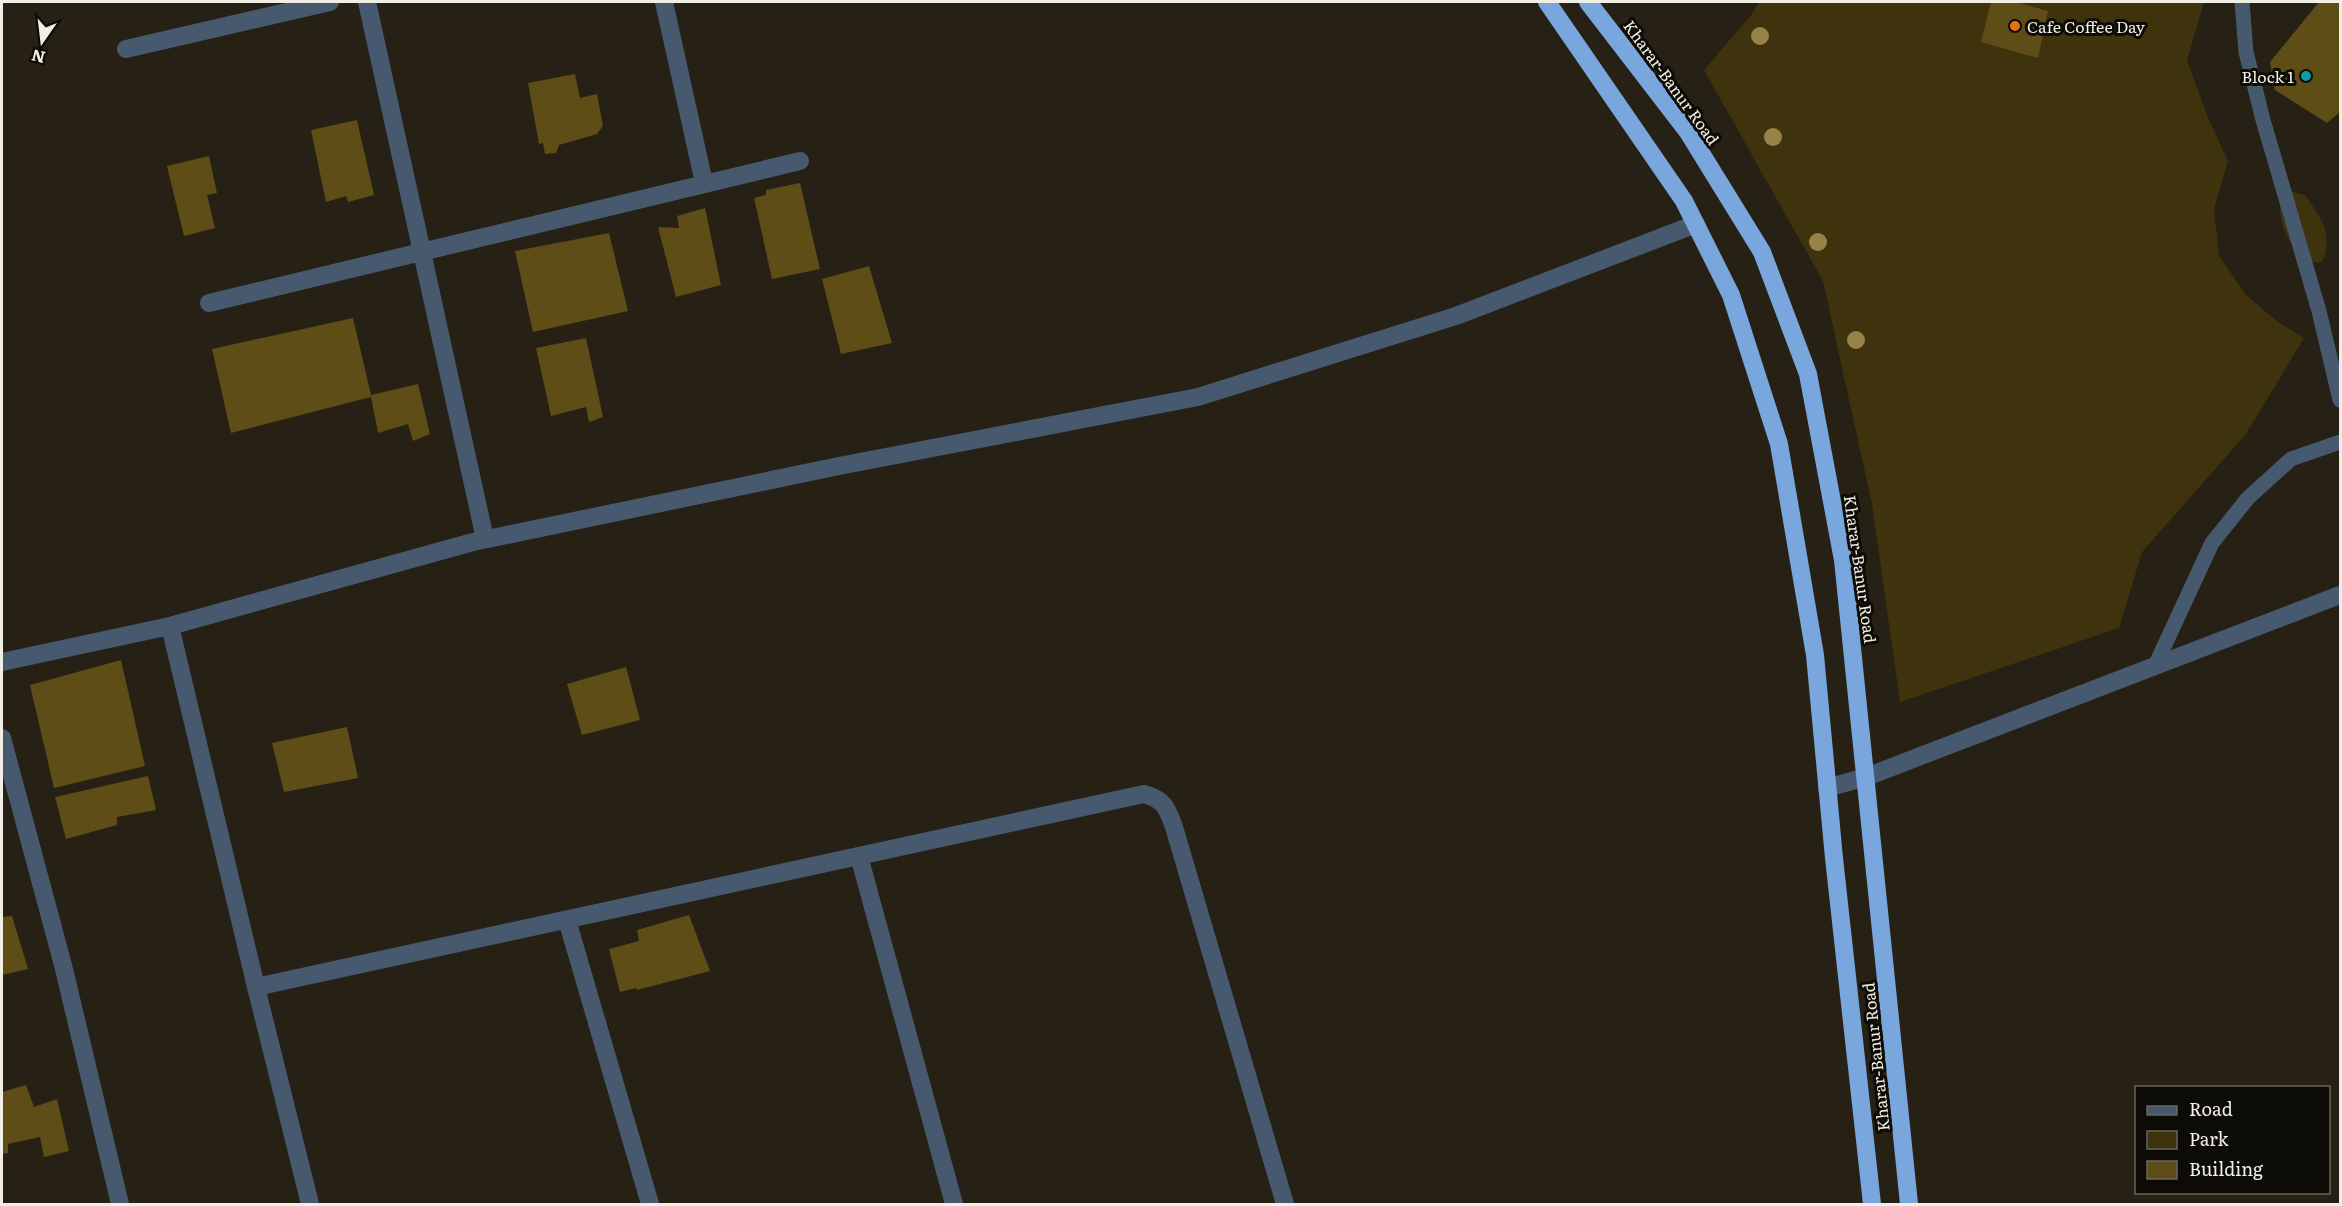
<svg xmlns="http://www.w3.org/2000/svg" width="2342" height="1206" viewBox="0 0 2342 1206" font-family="Literata,serif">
  <rect width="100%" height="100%" fill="#262114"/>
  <g fill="#3f330e">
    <polygon points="1759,2 2204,2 2187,60 2208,118 2228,161 2214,209 2219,256 2246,295 2278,322 2304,338 2246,434 2142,552 2119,628 1900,702 1872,504 1823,281 1704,70 1752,14"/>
    <path d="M 2289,191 L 2305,195 C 2321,218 2334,233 2322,262 L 2305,263 C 2288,240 2279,228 2280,199 Z"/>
  </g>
  <g fill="#5e4d17">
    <polygon points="1991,2 2016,2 2048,11 2038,58 1981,42"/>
    <polygon points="2319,2 2340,2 2340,112 2327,123 2275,90 2270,62"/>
    <polygon points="575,74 580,98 597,94 603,126 597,134 559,145 556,153 545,154 543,143 539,144 528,83"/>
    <polygon points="357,120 374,195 348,202 346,196 326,202 311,130"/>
    <polygon points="209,156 217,193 207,195 215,228 184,236 167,166"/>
    <polygon points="800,183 820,269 772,279 754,198 766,195 766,190"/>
    <polygon points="705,208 721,285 676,297 658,227 679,228 677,216"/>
    <polygon points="609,233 628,311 533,332 515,251"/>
    <polygon points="869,266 892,343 841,354 822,279"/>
    <polygon points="353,318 371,395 418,384 430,434 413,441 408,424 378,433 371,397 231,433 212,349"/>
    <polygon points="586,338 603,417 589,422 586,407 551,416 536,348"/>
    <polygon points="121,660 145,766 54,788 30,685"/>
    <polygon points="626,667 640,720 582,735 567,684"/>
    <polygon points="347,727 358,778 284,792 272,743"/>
    <polygon points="148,776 156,810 117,817 117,825 66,839 55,797"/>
    <polygon points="689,915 710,971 637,990 636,988 620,992 609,949 639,941 637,930"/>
    <polygon points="12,916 28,969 2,975 2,917"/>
    <polygon points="26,1085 34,1107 57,1099 69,1151 44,1157 40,1137 8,1144 8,1153 2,1154 2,1092"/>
  </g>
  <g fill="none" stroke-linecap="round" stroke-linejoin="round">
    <g stroke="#47596f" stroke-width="15">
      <polyline points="2242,2 2246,52 2263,120 2319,311 2340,400"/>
      <polyline points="2155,666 2212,543 2248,498 2291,459 2340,442"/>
    </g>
    <g stroke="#47596f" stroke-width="18">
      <polyline points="367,2 485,539"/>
      <polyline points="664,2 704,183"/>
      <polyline points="126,49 330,2"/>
      <polyline points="209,303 800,161"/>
      <polyline points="170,626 473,542 839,466 1198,397 1456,316 1696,224"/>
      <polyline points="2,662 170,626 256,987 310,1204"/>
      <polyline points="2,738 63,965 120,1204"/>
      <polyline points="1827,788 1866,777 2340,595"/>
      <polyline points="859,856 954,1204"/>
      <polyline points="567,920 650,1204"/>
      <path d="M 256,987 L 1144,794 C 1165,800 1167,808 1174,827 L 1285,1204"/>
    </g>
    <g stroke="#79a6dc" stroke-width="18">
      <polyline points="1547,2 1684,201 1731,295 1779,444 1815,655 1834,858 1872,1204"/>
      <polyline points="1588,2 1688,132 1762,252 1808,374 1843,560 1909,1204"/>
    </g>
  </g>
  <g fill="#978347">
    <circle cx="1760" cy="36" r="9"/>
    <circle cx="1773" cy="137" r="9"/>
    <circle cx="1818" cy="242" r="9"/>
    <circle cx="1856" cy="340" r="9"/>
  </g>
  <circle fill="#e8710a" stroke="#0d0b06" stroke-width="2" cx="2015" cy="26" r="6"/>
  <circle fill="#0f9aa8" stroke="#0d0b06" stroke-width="2" cx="2306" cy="76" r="6"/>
  <g text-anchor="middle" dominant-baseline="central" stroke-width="6" stroke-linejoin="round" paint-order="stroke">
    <g font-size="16" fill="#f1eee5" stroke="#0d0b06" text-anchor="start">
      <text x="2027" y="26">Cafe Coffee Day</text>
      <text x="2294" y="76" text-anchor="end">Block 1</text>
    </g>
    <g font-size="16" fill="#f1eee5" stroke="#0d0b06">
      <text transform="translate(1672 82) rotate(54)">Kharar-Banur Road</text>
      <text transform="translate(1861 569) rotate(82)">Kharar-Banur Road</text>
      <text transform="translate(1875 1057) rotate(-96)">Kharar-Banur Road</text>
    </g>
  </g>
  <rect width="2342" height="1206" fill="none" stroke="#f1eee5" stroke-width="6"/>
  <rect x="2135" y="1086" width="195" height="108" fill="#0d0b06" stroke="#68665f" stroke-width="1.5"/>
  <rect x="2147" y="1106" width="30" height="9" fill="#47596f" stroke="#68665f" stroke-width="1.5"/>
  <text x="2189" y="1116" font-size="18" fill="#f1eee5">Road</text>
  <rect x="2147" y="1131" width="30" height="18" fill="#3f330e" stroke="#68665f" stroke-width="1.5"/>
  <text x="2189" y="1146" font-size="18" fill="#f1eee5">Park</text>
  <rect x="2147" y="1161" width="30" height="18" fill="#5e4d17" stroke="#68665f" stroke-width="1.5"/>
  <text x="2189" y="1176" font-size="18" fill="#f1eee5">Building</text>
  <g transform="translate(42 42) rotate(194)" stroke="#0d0b06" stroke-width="4.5" paint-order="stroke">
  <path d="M0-4.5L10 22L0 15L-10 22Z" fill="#f1eee5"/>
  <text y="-9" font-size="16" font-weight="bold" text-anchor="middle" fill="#f1eee5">N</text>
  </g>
</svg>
